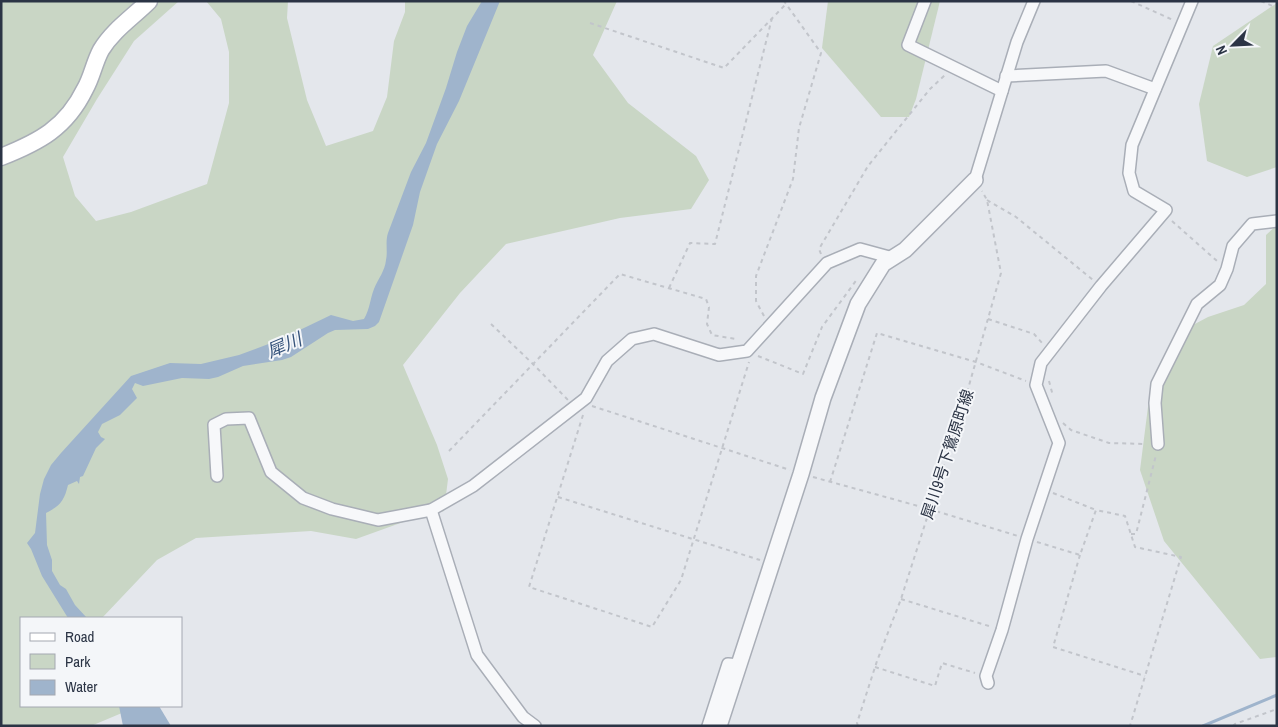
<svg xmlns="http://www.w3.org/2000/svg" width="1278" height="727" font-family="'Archivo Narrow','Noto Sans JP',sans-serif">
<style>
.green{fill:#c9d6c5}
.water{fill:#9fb4cc}
.lines{fill:none;stroke-linecap:round;stroke-linejoin:round}
.stream{stroke:#9fb4cc;stroke-width:3}
.minor-casing{stroke:#a9aeb7;stroke-width:14}
.tertiary-casing{stroke:#a9aeb7;stroke-width:18}
.secondary-casing{stroke:#a9aeb7;stroke-width:19}
.path{stroke:#c2c5cb;stroke-width:2;stroke-dasharray:4 4;stroke-linecap:butt}
.minor{stroke:#f7f8fa;stroke-width:11}
.tertiary{stroke:#f7f8fa;stroke-width:15}
.secondary{stroke:#fff;stroke-width:16}
.labels{text-anchor:middle;dominant-baseline:central;stroke-width:4;stroke-linejoin:round;paint-order:stroke}
.street-label{font-size:16px;fill:#2b3445;stroke:#f4f6f9}
.water-label{font-size:18px;font-style:italic;fill:#34527a;stroke:#f4f6f9}
</style>
<rect width="100%" height="100%" fill="#e4e7ec"/>
<!-- green -->
<g class="green">
<polygon points="1,1 179,1 134,41 97,99 63,157 75,196 96,221 131,212 207,184 229,103 229,52 221,19 206,1 288,1 287,18 307,100 326,146 373,131 387,97 394,41 405,12 405,1 617,1 593,55 628,103 696,156 709,180 691,209 620,218 506,244 460,293 403,365 437,445 448,479 444,511 406,521 356,539 311,531 196,538 157,560 102,618 21,618 21,706 125,706 129,710 91,726 3,726 1,724"/>
<polygon points="828,1 940,1 916,99 909,117 881,117 822,48"/>
<polygon points="1277,3 1277,167 1247,177 1207,161 1199,104 1213,46"/>
<polygon points="1277,225 1277,657 1260,659 1164,541 1140,470 1149,399 1176,334 1208,317 1244,305 1266,284 1266,235"/>
</g>
<!-- water -->
<g class="water">
<path d="M482,1H500L459,101L437,144L420,192L413,225L379,322L375,326L368,329L335,330L328,333L291,357L282,360L243,366L218,377L209,379L182,378L143,386L135,383L132,389L137,398L120,415L102,424L98,432L101,437L105,439L96,448L83,476L80,477L79,484L77,481L68,485C64,501 61,505 46,513L47,545L52,560V571L60,585L66,589L75,605L87,618H68L42,576L31,549L27,543L35,533L40,494L44,479L51,465L61,453L131,376L170,363L201,364L239,355L279,340L331,315L353,321L364,319C370,309 370,299 374,289C378,279 385,271 386,260C388,251 385,242 388,233L411,172L426,143L446,88L457,52L467,26Z"/>
<polygon points="119,706 159,706 171,726 123,726"/>
</g>
<g class="lines">
<!-- stream -->
<polyline class="stream" points="1203,726 1277,695"/>
<defs>
<g id="minor">
<polyline points="925,1 908,45 1002,91"/>
<polyline points="1006,76 1106,71 1155,89"/>
<polyline points="975,180 1017,42 1034,1"/>
<polyline points="1158,444 1155,403 1157,384 1197,304 1220,285 1227,269 1233,246 1252,224 1277,221"/>
<polyline points="217,476 214,425 226,419 249,418 271,472 303,498 332,509 378,520 431,510 473,486 586,398 607,361 632,339 654,334 719,355 747,351 827,263 860,249 893,258"/>
<polyline points="431,510 477,655 523,717 535,726"/>
<polyline points="988,683 986,676 1002,630 1027,539 1059,443 1036,385 1041,363 1101,286 1166,210 1134,191 1129,173 1132,145 1192,1"/>
<polyline points="708,726 728,664 740,665"/>
</g>
<polyline id="tertiary" points="719,726 801,474 823,398 858,304 883,264 905,250 975,180"/>
<path id="secondary" d="M1,157C39,142 66,128 85,89C92,77 94,63 101,50C113,30 133,17 149,1"/>
</defs>
<!-- minor casing -->
<use href="#minor" class="minor-casing"/>
<!-- tertiary casing -->
<use href="#tertiary" class="tertiary-casing"/>
<!-- secondary casing -->
<use href="#secondary" class="secondary-casing"/>
<!-- path -->
<g class="path">
<polyline points="1131,1 1173,20"/>
<polyline points="1261,1 1277,8"/>
<polyline points="590,23 724,68 786,4"/>
<polyline points="987,200 1016,217 1093,280"/>
<polyline points="1172,221 1217,261"/>
<polyline points="821,254 819,249 868,166 930,89 945,75"/>
<polyline points="669,288 690,243 715,244 772,18"/>
<polyline points="764,316 756,301 756,276 793,179 799,128 821,53 784,1"/>
<polyline points="988,319 1034,334 1043,344"/>
<polyline points="491,324 533,364 568,400"/>
<polyline points="758,356 803,374 822,327 858,278"/>
<polyline points="1049,381 1053,396"/>
<polyline points="592,406 790,470"/>
<polyline points="583,415 529,587 652,627 681,580 749,362"/>
<polyline points="1063,423 1071,430 1109,443 1146,444"/>
<polyline points="449,451 620,274 706,299 709,307 707,324 712,335 736,339"/>
<polyline points="813,477 929,509 1018,536"/>
<polyline points="830,482 877,333 976,362 1026,381"/>
<polyline points="1053,493 1096,510"/>
<polyline points="558,497 760,560"/>
<polyline points="1131,534 1136,534 1156,455"/>
<polyline points="1037,542 1080,555 1096,510 1125,516 1135,547 1181,557 1130,726"/>
<polyline points="1080,555 1053,647 1145,676"/>
<polyline points="901,599 992,627"/>
<polyline points="875,667 935,686 942,663 975,673"/>
<polyline points="858,726 857,723 877,661 901,599 966,396 1001,273 987,200 982,191"/>
<polyline points="1233,726 1235,724 1277,709"/>
</g>
<!-- minor -->
<use href="#minor" class="minor"/>
<!-- tertiary -->
<use href="#tertiary" class="tertiary"/>
<!-- secondary -->
<use href="#secondary" class="secondary"/>
</g>
<g class="labels">
<!-- street labels -->
<g class="street-label">
<text transform="translate(947 454) rotate(-72)">犀川9号下鴛原町線</text>
</g>
<!-- water labels -->
<g class="water-label">
<text transform="translate(284 345) rotate(-23)">犀川</text>
</g>
</g>
<!-- border -->
<rect width="1278" height="727" fill="none" stroke="#2b3445" stroke-width="5"/>
<!-- legend -->
<rect x="20" y="617" width="162" height="90" fill="#f4f6f9" stroke="#a4a8b1"/>
<rect x="30" y="633" width="25" height="8" fill="#ffffff" stroke="#a4a8b1"/>
<text x="65" y="642" font-size="15" fill="#2b3445">Road</text>
<rect x="30" y="654" width="25" height="15" fill="#c9d6c5" stroke="#a4a8b1"/>
<text x="65" y="667" font-size="15" fill="#2b3445">Park</text>
<rect x="30" y="680" width="25" height="15" fill="#9fb4cc" stroke="#a4a8b1"/>
<text x="65" y="692" font-size="15" fill="#2b3445">Water</text>
<!-- north arrow -->
<g transform="translate(1233 45) rotate(246)" stroke="#f4f6f9" stroke-width="4" paint-order="stroke">
<path d="M0-4L9 19L0 12L-9 19Z" fill="#2b3445"/>
<text y="-8" font-size="14" font-weight="bold" text-anchor="middle" fill="#2b3445">N</text>
</g>
</svg>
